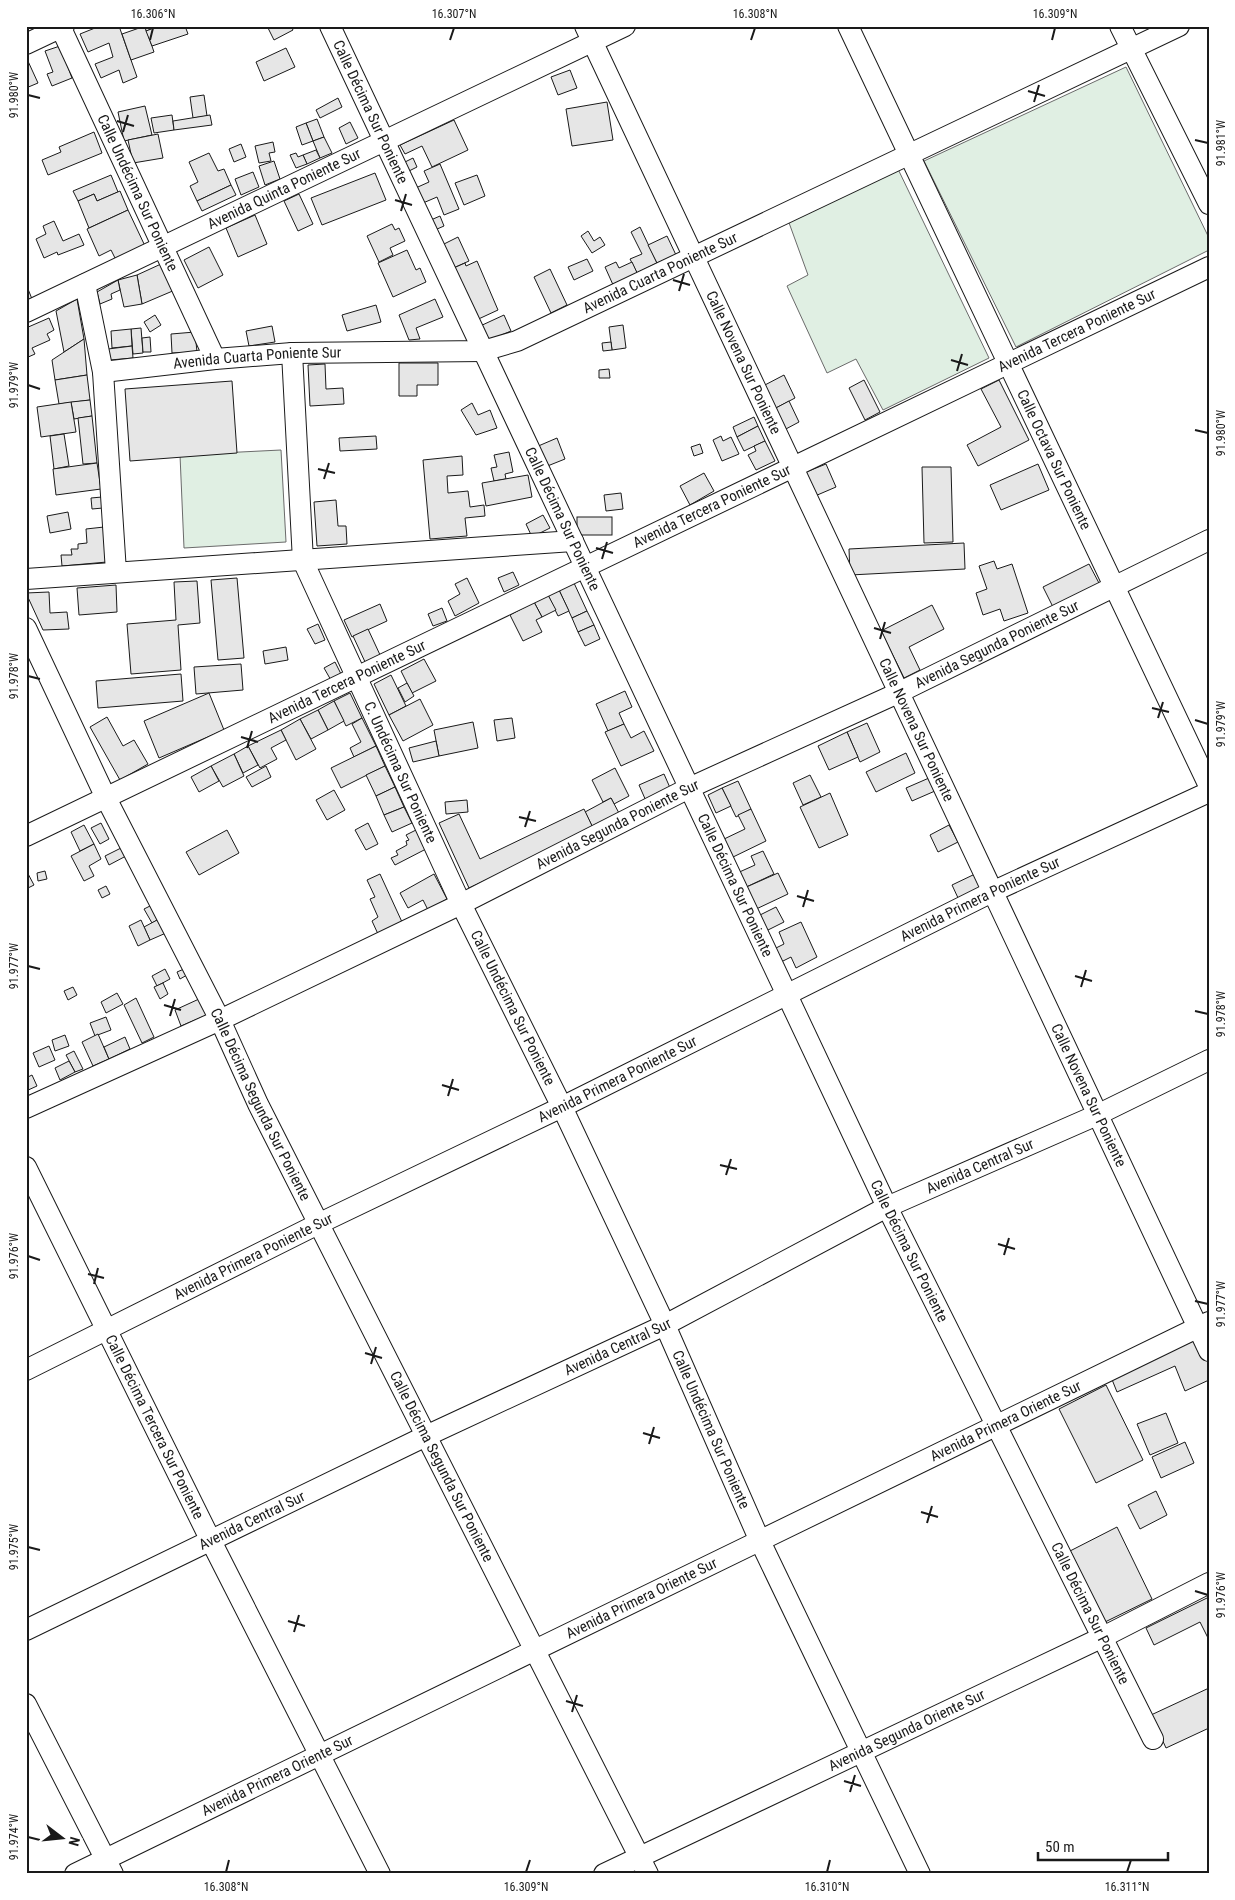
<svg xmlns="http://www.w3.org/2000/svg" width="1235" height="1900" font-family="'Roboto Condensed',sans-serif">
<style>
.green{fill:#e0efe3;stroke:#6a6a6a}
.building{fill:#e6e6e6;stroke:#1a1a1a}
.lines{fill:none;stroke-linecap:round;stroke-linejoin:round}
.minor-casing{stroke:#1a1a1a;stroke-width:22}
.minor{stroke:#fff;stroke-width:20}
.ticks{fill:none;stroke:#1a1a1a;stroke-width:2}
.labels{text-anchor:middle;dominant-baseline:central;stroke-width:4;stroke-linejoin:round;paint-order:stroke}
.street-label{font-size:15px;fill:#1a1a1a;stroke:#fff}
.neatline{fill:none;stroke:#1a1a1a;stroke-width:2}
.ticks-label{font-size:12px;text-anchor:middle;fill:#1a1a1a}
</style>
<rect width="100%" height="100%" fill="#fff"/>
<!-- green -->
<g class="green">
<polygon points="1126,67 1209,238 1209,250 1016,347 924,161"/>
<polygon points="897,167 989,358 883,410 856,359 827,373 787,286 808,275 788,220"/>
<polygon points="281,450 286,542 184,548 180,455"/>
</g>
<!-- building -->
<g class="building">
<polygon points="100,26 119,26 137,77 123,83 119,70 101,78 95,64 113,57 109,43 88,52 80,34"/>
<polygon points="145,26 154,52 131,60 122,34"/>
<polygon points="145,26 158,26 158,27 146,31"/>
<polygon points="185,26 188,34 152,46 146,31 159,26"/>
<polygon points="267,26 291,26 293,30 274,40"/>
<polygon points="60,46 72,78 52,86 47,74 53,72 45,51"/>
<polygon points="286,48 295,67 264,81 256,62"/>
<polygon points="27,59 38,83 26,88 26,60"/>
<polygon points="570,70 577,88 558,95 551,77"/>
<polygon points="204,95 207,116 193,118 190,97"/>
<polygon points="338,98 342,107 320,118 316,110"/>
<polygon points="607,102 613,140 572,146 566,109"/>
<polygon points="145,106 152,135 124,141 118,112"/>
<polygon points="172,115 174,130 154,133 151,118"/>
<polygon points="210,115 212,125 174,130 173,121"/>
<polygon points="317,119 324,137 313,141 306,123"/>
<polygon points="454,120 468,150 432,167 422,146 405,154 400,145"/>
<polygon points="350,122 358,138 346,144 339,128"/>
<polygon points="306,123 313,141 302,145 296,127"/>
<polygon points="94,132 102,153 48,175 42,160 61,152 59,147"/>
<polygon points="158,134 163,158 133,163 128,140"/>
<polygon points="324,137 332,153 320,158 313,141"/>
<polygon points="273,142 275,152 269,153 271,161 259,163 255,146"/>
<polygon points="241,144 246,157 234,162 229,149"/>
<polygon points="316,150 320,158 307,164 303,155"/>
<polygon points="209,153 218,171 224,169 231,185 197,201 190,186 198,182 189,162"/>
<polygon points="296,153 298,157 303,155 307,164 296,168 290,155"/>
<polygon points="413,158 417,167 401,175 397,166"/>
<polygon points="274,161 280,179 265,185 259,166"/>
<polygon points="440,164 459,209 444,215 437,197 416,206 409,191 429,182 424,171"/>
<polygon points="253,172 259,187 241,195 235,179"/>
<polygon points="375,173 386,200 322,225 311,198"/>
<polygon points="111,175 118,192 97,201 94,194 78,201 73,191"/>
<polygon points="477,175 485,196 464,205 455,183"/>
<polygon points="231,185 236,195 202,211 197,201"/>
<polygon points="120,191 128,210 89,228 78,201 94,194 97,201"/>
<polygon points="299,194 313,224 298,231 284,201"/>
<polygon points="128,210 145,246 116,260 111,250 99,256 87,229"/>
<polygon points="255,215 267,244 238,257 226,228"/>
<polygon points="440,216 444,226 428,233 424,223"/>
<polygon points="54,221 63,241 79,234 84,245 58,255 57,252 44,258 36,239 46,234 43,226"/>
<polygon points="392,224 395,230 399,228 405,241 390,248 393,255 379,262 367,236"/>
<polygon points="640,227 657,263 637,273 630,259 642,254 631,232"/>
<polygon points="588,231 594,241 600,237 605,245 592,253 581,236"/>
<polygon points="667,236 676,255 657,263 648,245"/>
<polygon points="458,237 469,261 449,270 438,247"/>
<polygon points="209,247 223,275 198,288 184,260"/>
<polygon points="407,250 416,270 420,268 426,282 393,297 378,263"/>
<polygon points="587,259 593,271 574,280 568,267"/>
<polygon points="477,261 498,310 472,322 449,270 465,263 466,266"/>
<polygon points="616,262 619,268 632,262 639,277 614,287 605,267"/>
<polygon points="161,264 175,290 142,304 137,275"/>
<polygon points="550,269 567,305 551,313 534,277"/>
<polygon points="137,275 142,304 124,307 118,280"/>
<polygon points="118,280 120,290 111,294 112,299 100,304 97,292"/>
<polygon points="26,284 32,299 26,301"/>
<polygon points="77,299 84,339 64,352 56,311"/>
<polygon points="435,299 443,317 416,328 420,339 409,340 399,315"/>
<polygon points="376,305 381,322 347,331 342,315"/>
<polygon points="155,315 161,325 150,332 144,322"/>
<polygon points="504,315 511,331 485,342 478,327"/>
<polygon points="49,318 54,330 47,334 50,340 32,348 35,354 26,358 26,328"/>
<polygon points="623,325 626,348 612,350 609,327"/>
<polygon points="272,326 275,342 249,346 246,331"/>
<polygon points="141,328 143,353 133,354 131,329"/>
<polygon points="131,329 132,346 112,348 111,331"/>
<polygon points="195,332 197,352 172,353 171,334"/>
<polygon points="150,337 151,352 143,352 142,338"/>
<polygon points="84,339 87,375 55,380 52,360"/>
<polygon points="611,342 612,350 603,351 602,343"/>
<polygon points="132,346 133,358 110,360 108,349"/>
<polygon points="399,363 438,363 438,385 417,385 417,396 399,396"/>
<polygon points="325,364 326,389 343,388 344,404 310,406 308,365"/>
<polygon points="609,369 610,378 599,378 599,370"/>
<polygon points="87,375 90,400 59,404 55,380"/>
<polygon points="784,375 795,398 774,409 763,386"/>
<polygon points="864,380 880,412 865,420 849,388"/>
<polygon points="999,380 1029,440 978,466 967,445 1001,427 981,389"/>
<polygon points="232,381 237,453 130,461 125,389"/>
<polygon points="90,400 92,416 74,419 71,402"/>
<polygon points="789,401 799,422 784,430 774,409"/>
<polygon points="71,402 76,432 41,437 37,407"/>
<polygon points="472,403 478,415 490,410 497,428 476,435 461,410"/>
<polygon points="92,416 97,463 83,464 78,418"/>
<polygon points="754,417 758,426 737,437 733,427"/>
<polygon points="758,426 765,441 744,451 737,437"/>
<polygon points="64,434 69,466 54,469 50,436"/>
<polygon points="376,436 377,449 340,451 339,438"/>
<polygon points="721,436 723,441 731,437 739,454 722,461 713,440"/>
<polygon points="557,438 565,459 545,467 536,447"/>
<polygon points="765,441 775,461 756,470 748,455 756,451 754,446"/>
<polygon points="700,444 703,453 694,456 691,447"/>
<polygon points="509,452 513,472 505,474 506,479 494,481 491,468 497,467 494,455"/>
<polygon points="462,456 463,475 447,476 448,493 468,491 470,507 484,505 485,516 465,518 467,536 430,539 423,460"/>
<polygon points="97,463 101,489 56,495 53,469"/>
<polygon points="826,464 836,487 815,496 806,472"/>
<polygon points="1038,464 1049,490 1001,510 990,485"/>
<polygon points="922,467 951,467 953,542 924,543"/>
<polygon points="704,473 714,491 690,505 680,486"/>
<polygon points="528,475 532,497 486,506 482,483"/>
<polygon points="621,493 623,509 606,511 604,495"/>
<polygon points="102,497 103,508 92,509 91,498"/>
<polygon points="336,500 338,526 346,526 347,544 317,546 314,502"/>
<polygon points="68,512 71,529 50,533 47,516"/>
<polygon points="543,515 550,528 532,537 526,524"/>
<rect x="577" y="517" width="35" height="18"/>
<polygon points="104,527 107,562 62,566 61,555 72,555 71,549 78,549 78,544 87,543 86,529"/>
<polygon points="964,543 965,569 850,575 849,549"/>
<polygon points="994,561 997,569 1012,564 1028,613 1004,621 1000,609 983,615 976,593 987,589 979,566"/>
<polygon points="1089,564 1100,585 1054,609 1043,587"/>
<polygon points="513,572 519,585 504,592 498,578"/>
<polygon points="237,578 244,658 218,660 211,580"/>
<polygon points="467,578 479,603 455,616 448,601 460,594 455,584"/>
<polygon points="197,581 200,623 178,625 181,670 131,674 127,624 176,620 174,582"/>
<polygon points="574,583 587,611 572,618 559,590"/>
<polygon points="116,585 117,612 79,615 77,588"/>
<polygon points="559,590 569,611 558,616 548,595"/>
<polygon points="49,592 50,613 67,612 69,629 43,630 26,593"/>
<polygon points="548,595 556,610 542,617 534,602"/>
<polygon points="534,602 542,617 536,620 542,632 523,641 510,615"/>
<polygon points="380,604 387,621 352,637 344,620"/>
<polygon points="932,605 944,629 909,647 920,670 904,678 881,631"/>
<polygon points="442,608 447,621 433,626 428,614"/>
<polygon points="587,611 594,625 578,632 572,618"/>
<polygon points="318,624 325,640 315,644 307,629"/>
<polygon points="594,625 600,639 585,646 578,632"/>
<polygon points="368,629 381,657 366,664 353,636"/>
<polygon points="286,647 288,660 265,664 263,651"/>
<polygon points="424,659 436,681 412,693 401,671"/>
<polygon points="335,662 342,676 332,682 324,668"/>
<polygon points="241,664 243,690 196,694 194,667"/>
<polygon points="181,674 183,701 98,708 96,681"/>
<polygon points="391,675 406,706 389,715 374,684"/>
<polygon points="407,683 414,696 405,702 398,688"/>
<polygon points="625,691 632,707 619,713 624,724 608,731 596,704"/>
<polygon points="209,693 224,730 159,758 144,721"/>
<polygon points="350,693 362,718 346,726 334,701"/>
<polygon points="420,699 433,725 403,741 389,715"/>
<polygon points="334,701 344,721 328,730 318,710"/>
<polygon points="318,710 328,730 311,739 300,719"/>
<polygon points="107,717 123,746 134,740 148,764 120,780 90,727"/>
<polygon points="362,718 376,746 354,757 350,748 361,742 352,724"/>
<polygon points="512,718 515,738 497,741 494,720"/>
<polygon points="300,719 316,749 296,760 281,730"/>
<polygon points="473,722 478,748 439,756 434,730"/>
<polygon points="867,723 880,752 860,762 847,732"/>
<polygon points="624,724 631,738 644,731 654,751 621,766 605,732"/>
<polygon points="281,730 286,740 271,748 277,759 260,768 248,746"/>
<polygon points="847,732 858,757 829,770 818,746"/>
<polygon points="436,741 439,756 413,762 409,748"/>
<polygon points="248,746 258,765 243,773 234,754"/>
<polygon points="376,746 385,766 341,788 331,768"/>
<polygon points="906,753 915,773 876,792 866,772"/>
<polygon points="234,754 244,776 223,787 211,766"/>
<polygon points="211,766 219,781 199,792 191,777"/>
<polygon points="266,766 271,777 252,787 246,777"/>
<polygon points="385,766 395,787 376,796 366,775"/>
<polygon points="615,768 629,796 614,804 611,798 603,802 592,780"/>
<polygon points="664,774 671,790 646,801 639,785"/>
<polygon points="810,775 821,797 803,805 793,783"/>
<polygon points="929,778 935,791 912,801 906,788"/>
<polygon points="738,781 751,809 736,817 722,788"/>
<polygon points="395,787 404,807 384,815 376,796"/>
<polygon points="722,788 731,806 716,813 708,795"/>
<polygon points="334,790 345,810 327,820 316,800"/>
<polygon points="830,793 848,835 819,848 800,807"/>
<polygon points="611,798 620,815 594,830 585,812"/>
<polygon points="467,800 468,812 446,814 445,802"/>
<polygon points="404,807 412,823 392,832 384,815"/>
<polygon points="584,809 594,830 469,888 439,823 459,814 480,859"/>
<polygon points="751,809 766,841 731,858 722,840 745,829 738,815"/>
<polygon points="101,823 109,839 100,844 91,828"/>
<polygon points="368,823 378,844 366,850 355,830"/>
<polygon points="84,825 94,844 80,851 71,832"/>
<polygon points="949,825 958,842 938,852 930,835"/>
<polygon points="227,830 239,853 199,875 186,852"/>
<polygon points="416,830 426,849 395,865 391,858 398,855 396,851 407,845 406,841 409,840 406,835"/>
<polygon points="94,844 101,859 89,866 94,876 84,881 71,856"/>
<polygon points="121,848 126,856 109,865 105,856"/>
<polygon points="763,851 774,874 742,889 735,874 755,865 751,856"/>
<polygon points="26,870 34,885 26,889"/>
<polygon points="45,871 47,879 38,881 37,873"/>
<polygon points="778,873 788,894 752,911 742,889"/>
<polygon points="380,874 402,922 378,934 372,921 378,917 370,899 375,897 367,880"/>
<polygon points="434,874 447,899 428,910 423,900 408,908 400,893"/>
<polygon points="975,874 982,889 959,900 952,885"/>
<polygon points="106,886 110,894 102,898 98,890"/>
<polygon points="152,905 159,919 152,923 144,909"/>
<polygon points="776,907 784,922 766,931 758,916"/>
<polygon points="159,919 166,933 150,940 144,927"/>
<polygon points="141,920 150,940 138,946 129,926"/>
<polygon points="801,922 817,957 796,968 791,957 779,963 772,950 784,944 779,932"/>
<polygon points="165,969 170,979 157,986 152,976"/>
<polygon points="184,969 187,975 180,979 177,972"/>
<polygon points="163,983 168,994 160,999 154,987"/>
<polygon points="73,987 77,995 68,1000 64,991"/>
<polygon points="117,993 123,1004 106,1013 101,1002"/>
<polygon points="136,998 154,1037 142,1043 124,1005"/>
<polygon points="199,999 207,1015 181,1026 175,1010"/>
<polygon points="106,1017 111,1030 95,1036 90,1023"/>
<polygon points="98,1034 109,1059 93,1066 82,1042"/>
<polygon points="65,1035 69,1046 55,1051 52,1040"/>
<polygon points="125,1037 130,1049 109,1059 104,1047"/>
<polygon points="49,1046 55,1060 39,1067 33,1053"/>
<polygon points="74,1051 83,1069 75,1072 66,1055"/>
<polygon points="69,1061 75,1072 60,1080 55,1068"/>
<polygon points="32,1075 37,1086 26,1091 26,1078"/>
<polygon points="1198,1339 1209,1363 1209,1380 1185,1391 1175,1366 1117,1392 1111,1377"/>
<polygon points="1106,1385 1143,1460 1096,1483 1059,1409"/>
<polygon points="1166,1413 1178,1443 1150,1455 1137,1424"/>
<polygon points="1185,1442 1194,1463 1161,1478 1152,1457"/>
<polygon points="1156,1491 1167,1515 1140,1529 1128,1505"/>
<polygon points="1117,1527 1152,1599 1105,1622 1070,1551"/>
<polygon points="1209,1597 1209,1640 1200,1622 1154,1645 1146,1628"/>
<polygon points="1209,1688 1209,1728 1166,1748 1151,1715"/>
</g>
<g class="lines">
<defs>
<g id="minor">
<path id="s1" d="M60,26L215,359"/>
<path id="s2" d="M330,26L887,1207L1153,1739"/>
<path id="s3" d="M585,26L1209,1351"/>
<path id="s4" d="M848,26L1209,786"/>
<polyline points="1120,26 1209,204"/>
<polyline points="26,44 64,26"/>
<polyline points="85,284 103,372 116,572"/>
<path id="s5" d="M26,312L625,26"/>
<path id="s6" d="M292,353L303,561L461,904L562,1107L665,1325L759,1539L920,1874"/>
<path id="s7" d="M103,372L215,359L292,353L483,351L517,341L1179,26"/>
<polyline points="26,579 573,541"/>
<path id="s8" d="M26,628L106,798L220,1020L258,1104L648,1874"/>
<path id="s9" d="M26,836L1209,267"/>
<path id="s10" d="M26,1108L220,1020L461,904L689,788L898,693L1209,540"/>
<path id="s11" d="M26,1167L211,1541L380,1874"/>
<path id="s12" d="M26,1370L318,1224L562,1107L992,892L1209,792"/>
<path id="s13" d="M26,1630L426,1436L665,1325L887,1207L1097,1115L1209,1060"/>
<polyline points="26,1704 113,1874"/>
<path id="s14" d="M75,1874L1209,1322"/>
<path id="s15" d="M604,1874L1103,1637L1209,1583"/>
</g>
</defs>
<!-- minor casing -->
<use href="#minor" class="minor-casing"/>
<!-- minor -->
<use href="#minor" class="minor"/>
</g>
<!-- ticks -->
<path class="ticks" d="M150,40L153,28M450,40L454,28M751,40L755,28M1052,40L1055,28M1028,91L1045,96M28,95L40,98M1034,102L1039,85M117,121L134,126M123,132L128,115M1195,140L1208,143M395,200L412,205M401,211L406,194M673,280L690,285M679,291L684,274M951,360L968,365M957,371L962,354M28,385L40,389M1195,430L1208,433M318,469L335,473M324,479L329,463M596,548L613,553M602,559L607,542M874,628L891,633M880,639L885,622M28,676L40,679M1152,708L1169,712M1158,718L1163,702M1195,720L1208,724M241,737L258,742M247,748L252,731M519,817L536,821M525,827L530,811M797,896L814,901M803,907L808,890M28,966L40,969M1075,976L1092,981M1081,987L1086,970M164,1005L181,1010M1195,1011L1208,1014M170,1016L175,999M442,1085L459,1090M448,1096L453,1079M720,1165L737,1169M726,1175L731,1159M998,1244L1015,1249M1004,1255L1009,1238M28,1256L40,1260M88,1274L104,1278M94,1284L98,1268M1195,1301L1208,1304M365,1353L382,1358M371,1364L376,1347M643,1433L660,1438M649,1444L654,1427M921,1512L938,1517M927,1523L932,1506M28,1547L40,1550M1195,1591L1208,1595M288,1621L305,1626M294,1632L299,1615M566,1701L583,1706M572,1712L577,1695M844,1781L861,1786M850,1792L855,1775M28,1837L40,1840M226,1872L229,1860M526,1872L530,1860M827,1872L830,1860M1127,1872L1131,1860"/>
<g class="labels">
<!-- street labels -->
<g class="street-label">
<text stroke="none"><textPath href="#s2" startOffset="95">Calle Décima Sur Poniente</textPath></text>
<text stroke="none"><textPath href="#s5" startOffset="286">Avenida Quinta Poniente Sur</textPath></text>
<text stroke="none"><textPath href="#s1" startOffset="184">Calle Undécima Sur Poniente</textPath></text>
<text stroke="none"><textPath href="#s7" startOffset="575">Avenida Cuarta Poniente Sur</textPath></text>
<text stroke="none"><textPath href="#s9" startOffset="1166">Avenida Tercera Poniente Sur</textPath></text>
<text stroke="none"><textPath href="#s7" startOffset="155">Avenida Cuarta Poniente Sur</textPath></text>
<text stroke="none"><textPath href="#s3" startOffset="372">Calle Novena Sur Poniente</textPath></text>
<text stroke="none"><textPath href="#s4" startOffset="480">Calle Octava Sur Poniente</textPath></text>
<text stroke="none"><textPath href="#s9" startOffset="761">Avenida Tercera Poniente Sur</textPath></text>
<text stroke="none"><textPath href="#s2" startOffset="545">Calle Décima Sur Poniente</textPath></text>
<text stroke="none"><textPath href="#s10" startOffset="1076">Avenida Segunda Poniente Sur</textPath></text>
<text stroke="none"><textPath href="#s9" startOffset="356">Avenida Tercera Poniente Sur</textPath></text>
<text stroke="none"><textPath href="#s3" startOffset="778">Calle Novena Sur Poniente</textPath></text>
<text stroke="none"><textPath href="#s6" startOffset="441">C. Undécima Sur Poniente</textPath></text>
<text stroke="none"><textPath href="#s10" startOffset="656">Avenida Segunda Poniente Sur</textPath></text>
<text stroke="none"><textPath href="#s2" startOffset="950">Calle Décima Sur Poniente</textPath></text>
<text stroke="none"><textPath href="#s12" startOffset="1064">Avenida Primera Poniente Sur</textPath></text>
<text stroke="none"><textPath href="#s6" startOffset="702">Calle Undécima Sur Poniente</textPath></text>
<text stroke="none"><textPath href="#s12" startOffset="659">Avenida Primera Poniente Sur</textPath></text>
<text stroke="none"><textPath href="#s3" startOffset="1182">Calle Novena Sur Poniente</textPath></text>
<text stroke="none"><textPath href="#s8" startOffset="531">Calle Décima Segunda Sur Poniente</textPath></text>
<text stroke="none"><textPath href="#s13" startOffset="1061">Avenida Central Sur</textPath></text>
<text stroke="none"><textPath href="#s2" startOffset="1355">Calle Décima Sur Poniente</textPath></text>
<text stroke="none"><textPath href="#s12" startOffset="254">Avenida Primera Poniente Sur</textPath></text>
<text stroke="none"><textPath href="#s13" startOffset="656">Avenida Central Sur</textPath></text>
<text stroke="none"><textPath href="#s14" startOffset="1035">Avenida Primera Oriente Sur</textPath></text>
<text stroke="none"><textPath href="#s11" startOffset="290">Calle Décima Tercera Sur Poniente</textPath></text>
<text stroke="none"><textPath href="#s6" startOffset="1168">Calle Undécima Sur Poniente</textPath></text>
<text stroke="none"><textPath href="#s8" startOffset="936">Calle Décima Segunda Sur Poniente</textPath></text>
<text stroke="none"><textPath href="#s13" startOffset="251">Avenida Central Sur</textPath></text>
<text stroke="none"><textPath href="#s14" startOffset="630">Avenida Primera Oriente Sur</textPath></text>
<text stroke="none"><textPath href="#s2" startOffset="1760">Calle Décima Sur Poniente</textPath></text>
<text stroke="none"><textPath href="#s15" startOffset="335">Avenida Segunda Oriente Sur</textPath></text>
<text stroke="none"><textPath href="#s14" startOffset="225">Avenida Primera Oriente Sur</textPath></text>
</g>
</g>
<!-- border -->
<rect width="1235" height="1900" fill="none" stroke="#ffffff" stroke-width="55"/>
<!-- north arrow -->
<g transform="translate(62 1838) rotate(106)" stroke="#ffffff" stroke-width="4" paint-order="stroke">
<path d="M0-4L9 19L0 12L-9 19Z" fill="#1a1a1a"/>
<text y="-8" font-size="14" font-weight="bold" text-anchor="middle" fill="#1a1a1a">N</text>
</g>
<!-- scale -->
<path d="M1038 1852v8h130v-8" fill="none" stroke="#1a1a1a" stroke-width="2.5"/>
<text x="1045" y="1852" font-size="15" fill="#1a1a1a" stroke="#ffffff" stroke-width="4" paint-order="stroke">50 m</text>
<rect x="28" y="28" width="1180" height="1844" class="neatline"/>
<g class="ticks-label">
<text x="153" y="18">16.306°N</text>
<text x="454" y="18">16.307°N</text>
<text x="755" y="18">16.308°N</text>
<text x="1055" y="18">16.309°N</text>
<text transform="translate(14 95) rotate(-90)" y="4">91.980°W</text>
<text transform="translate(1221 143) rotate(-90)" y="4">91.981°W</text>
<text transform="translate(14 385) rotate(-90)" y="4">91.979°W</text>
<text transform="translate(1221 433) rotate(-90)" y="4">91.980°W</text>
<text transform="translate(14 676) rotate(-90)" y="4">91.978°W</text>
<text transform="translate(1221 724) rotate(-90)" y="4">91.979°W</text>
<text transform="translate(14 966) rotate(-90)" y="4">91.977°W</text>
<text transform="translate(1221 1014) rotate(-90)" y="4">91.978°W</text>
<text transform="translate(14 1256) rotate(-90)" y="4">91.976°W</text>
<text transform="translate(1221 1304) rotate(-90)" y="4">91.977°W</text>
<text transform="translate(14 1547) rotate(-90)" y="4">91.975°W</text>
<text transform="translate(1221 1595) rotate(-90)" y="4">91.976°W</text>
<text transform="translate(14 1837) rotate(-90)" y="4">91.974°W</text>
<text x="226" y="1891">16.308°N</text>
<text x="526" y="1891">16.309°N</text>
<text x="827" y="1891">16.310°N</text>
<text x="1127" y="1891">16.311°N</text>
</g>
</svg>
